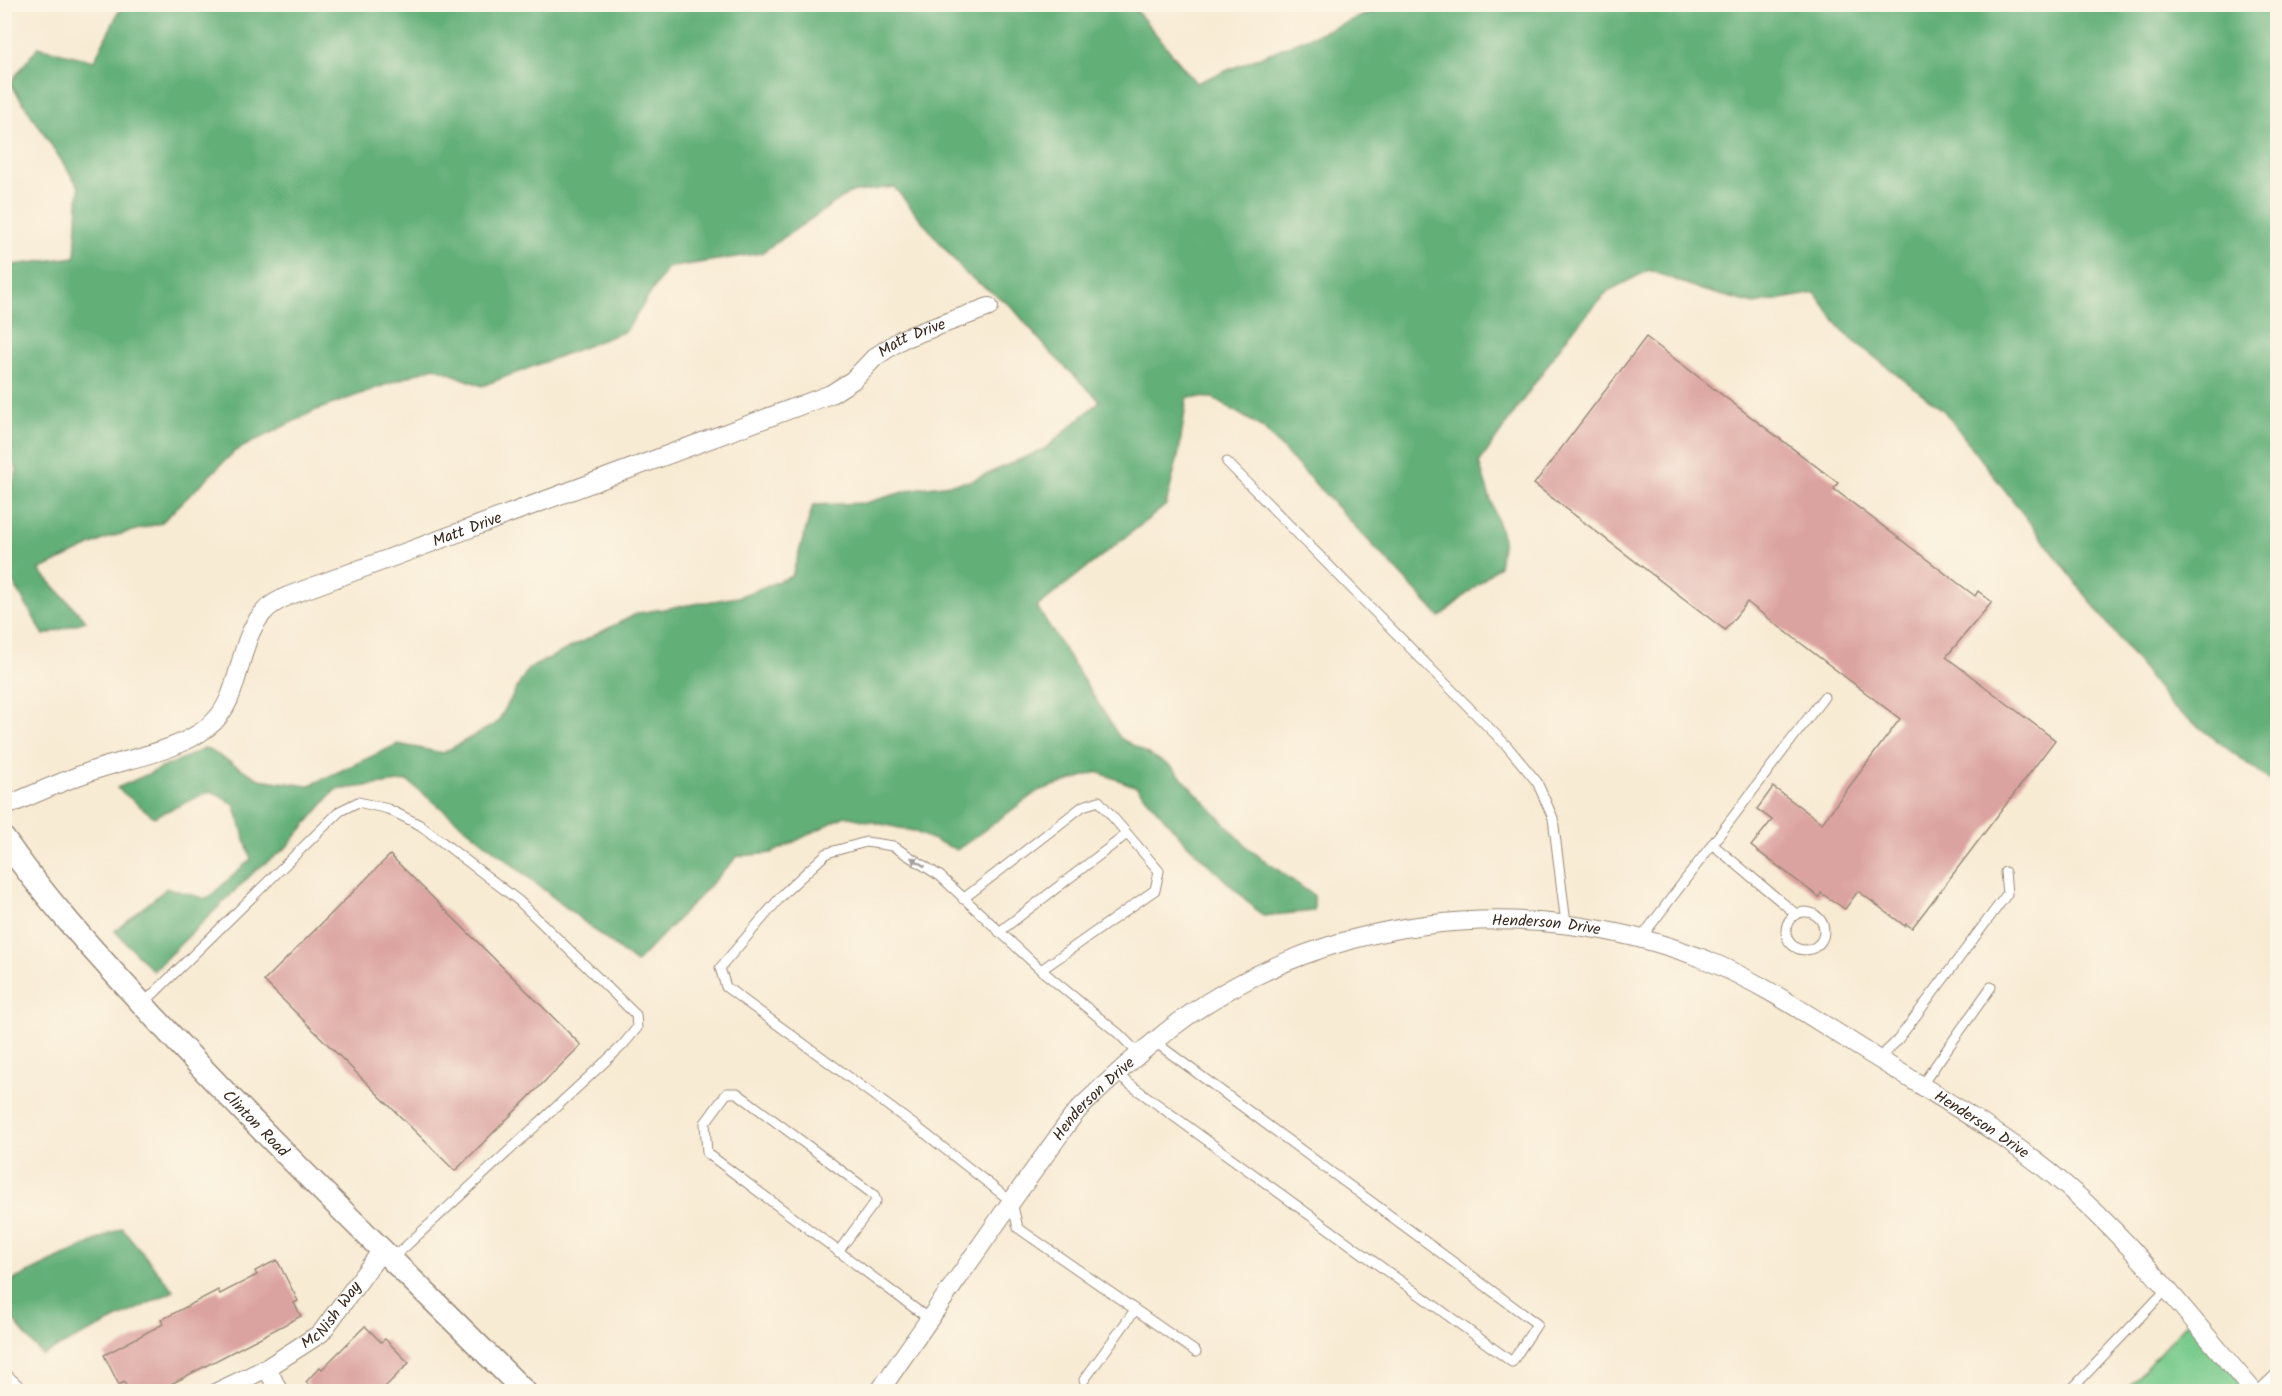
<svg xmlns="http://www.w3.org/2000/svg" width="2282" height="1396" font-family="Kalam,sans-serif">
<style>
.green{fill:#79cb8d;stroke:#5a7a56;stroke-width:1.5}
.forest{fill:#62af78;stroke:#4e6c4b;stroke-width:1.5}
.building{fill:#dba3a0}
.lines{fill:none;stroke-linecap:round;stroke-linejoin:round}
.service-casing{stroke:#9a8a79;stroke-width:11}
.minor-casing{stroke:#9a8a79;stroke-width:20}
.tertiary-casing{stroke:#9a8a79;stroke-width:25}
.service{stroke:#fff;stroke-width:9}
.minor{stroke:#fff;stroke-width:18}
.tertiary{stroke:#fff;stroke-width:22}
.oneway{fill:#a79f9a}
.labels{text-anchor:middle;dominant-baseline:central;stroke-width:5;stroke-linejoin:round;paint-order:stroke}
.street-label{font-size:16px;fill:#3b2a1e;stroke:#fcf5e5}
</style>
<rect width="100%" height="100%" fill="#fcf5e5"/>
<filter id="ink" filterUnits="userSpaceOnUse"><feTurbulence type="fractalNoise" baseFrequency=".0167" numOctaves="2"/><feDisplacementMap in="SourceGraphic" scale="12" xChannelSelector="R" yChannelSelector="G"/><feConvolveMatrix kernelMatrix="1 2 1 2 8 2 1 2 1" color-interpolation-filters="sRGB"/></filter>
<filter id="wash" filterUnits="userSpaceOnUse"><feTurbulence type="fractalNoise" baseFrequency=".008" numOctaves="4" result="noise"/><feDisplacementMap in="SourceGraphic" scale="24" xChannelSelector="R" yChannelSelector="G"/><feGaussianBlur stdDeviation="1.35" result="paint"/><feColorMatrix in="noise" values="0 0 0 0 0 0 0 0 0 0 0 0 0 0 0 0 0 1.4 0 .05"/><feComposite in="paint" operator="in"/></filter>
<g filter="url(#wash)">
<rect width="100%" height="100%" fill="#f8ebd4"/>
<!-- green -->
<polygon class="green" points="2193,1316 2254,1392 2124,1392"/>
<!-- forest -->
<g class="forest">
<polygon points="122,5 1132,5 1196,83 1389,5 2277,5 2278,415 2275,417 2272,479 2278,494 2277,786 2171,706 1944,411 1845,334 1815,293 1754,304 1702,290 1649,270 1608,291 1570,333 1479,463 1503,539 1499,566 1440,617 1263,428 1213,398 1187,397 1179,452 1166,505 1037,607 1120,738 1172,767 1249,849 1314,896 1314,911 1263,916 1187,844 1137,787 1097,772 1038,791 957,850 913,831 845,816 772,853 738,856 636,963 407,781 335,790 285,849 256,870 153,971 115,931 167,888 207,899 251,859 234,804 211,791 154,817 117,788 206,748 259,779 308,786 398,744 443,753 497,723 528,669 638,613 738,597 792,576 813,505 865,503 914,489 971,481 1046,448 1100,401 1050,352 1011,306 966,274 894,187 849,193 761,253 667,268 626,331 482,386 434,367 314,411 235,451 161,523 107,538 39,570 86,621 44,635 5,569 5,508 17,470 5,446 5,266 75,257 79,187 10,83 38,47 94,61"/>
<polygon points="122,1228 174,1291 42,1355 5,1310 5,1267 11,1281"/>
</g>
<g id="blocks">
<!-- building -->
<g class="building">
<polygon points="1646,337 1838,483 1834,489 1975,596 1978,591 1992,602 1946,657 2055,740 1912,928 1906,924 1905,926 1858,891 1845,909 1821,893 1819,897 1751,846 1772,820 1757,809 1773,787 1822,823 1900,719 1747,602 1725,630 1534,484"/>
<polygon points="390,855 581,1045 455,1171 264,981"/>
<polygon points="277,1260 298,1301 294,1303 301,1316 156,1392 129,1392 124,1382 119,1385 104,1355 163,1324 161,1320 218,1290 220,1294 257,1275 255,1271"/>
<polygon points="365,1326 381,1342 385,1339 409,1363 380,1392 316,1392 306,1382 320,1367 322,1369"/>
</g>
</g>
</g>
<g filter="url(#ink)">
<use href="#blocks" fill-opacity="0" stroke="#9a8a79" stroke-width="1.5"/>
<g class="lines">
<defs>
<g id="service">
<polyline points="1227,462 1507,746 1537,782 1553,818 1566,924"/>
<polyline points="1712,844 1796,914"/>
<polyline points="963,899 1083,806 1099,801 1159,871 1155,890 1041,970 1119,1034 1140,1055"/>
<circle cx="1805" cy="931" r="19"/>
<polyline points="999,932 1127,834"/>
<polyline points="1641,938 1824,697"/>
<polyline points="1041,970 940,876 893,846 866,842 827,853 784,893 720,968 726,987 917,1127 1012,1202 1018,1228 1196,1352"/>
<polyline points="144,1003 340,811 358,802 388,809 420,825 519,901 636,1015 637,1028 622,1046 392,1259"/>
<polyline points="1878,1059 1897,1041 2007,894 2005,872"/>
<polyline points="1117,1075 1512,1362 1537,1324 1155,1042"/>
<polyline points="1921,1086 1991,987"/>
<polyline points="838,1252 876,1201 874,1195 737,1093 727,1093 705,1123 707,1153 929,1319"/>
<polyline points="4,1372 26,1392"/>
<polyline points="1084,1380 1135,1310"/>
<polyline points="2069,1392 2166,1290"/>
<polyline points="2257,1392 2278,1372"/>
</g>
<g id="minor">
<path id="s1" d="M4,807C32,795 60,782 89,772C127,758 175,753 208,727C243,700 235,646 262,614C269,605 278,601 288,596L831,394L853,380L875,357L902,339L989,307"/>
<polyline points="217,1392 267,1368"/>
<path id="s2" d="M279,1392L267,1368L321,1333L382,1250"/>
<path id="s3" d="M879,1392C922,1329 966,1267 1009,1205C1024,1184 1039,1163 1055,1141C1063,1130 1071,1117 1081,1107C1108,1081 1137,1055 1166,1032C1317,913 1527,890 1704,959C1768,985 1826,1027 1885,1063C1952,1105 2021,1144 2079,1197C2143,1255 2197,1326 2254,1392"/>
</g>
<g id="tertiary">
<path id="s4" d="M4,839C49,904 104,962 157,1020C275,1148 402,1268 525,1392"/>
</g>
</defs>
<!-- service casing -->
<use href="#service" class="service-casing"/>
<!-- minor casing -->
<use href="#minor" class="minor-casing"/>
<!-- tertiary casing -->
<use href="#tertiary" class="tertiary-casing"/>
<!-- service -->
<use href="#service" class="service"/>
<!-- minor -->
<use href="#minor" class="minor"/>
<!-- tertiary -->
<use href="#tertiary" class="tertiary"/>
</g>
<!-- one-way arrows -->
<defs><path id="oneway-solid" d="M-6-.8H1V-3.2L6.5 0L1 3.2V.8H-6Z" transform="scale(1.5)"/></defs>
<use class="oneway" href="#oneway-solid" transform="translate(918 862) rotate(-147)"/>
</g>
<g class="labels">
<!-- street labels -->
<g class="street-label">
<text stroke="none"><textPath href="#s1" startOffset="1058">Matt Drive</textPath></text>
<text stroke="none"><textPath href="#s1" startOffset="570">Matt Drive</textPath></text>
<text stroke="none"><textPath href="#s3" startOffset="868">Henderson Drive</textPath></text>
<text stroke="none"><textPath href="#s3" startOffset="364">Henderson Drive</textPath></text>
<text stroke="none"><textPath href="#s4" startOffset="380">Clinton Road</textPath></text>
<text stroke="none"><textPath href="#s3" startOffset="1354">Henderson Drive</textPath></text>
<text stroke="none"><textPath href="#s2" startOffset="111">McNish Way</textPath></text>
</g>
</g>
<!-- margin -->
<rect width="2282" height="1396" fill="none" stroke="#fcf5e5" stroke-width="24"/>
</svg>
